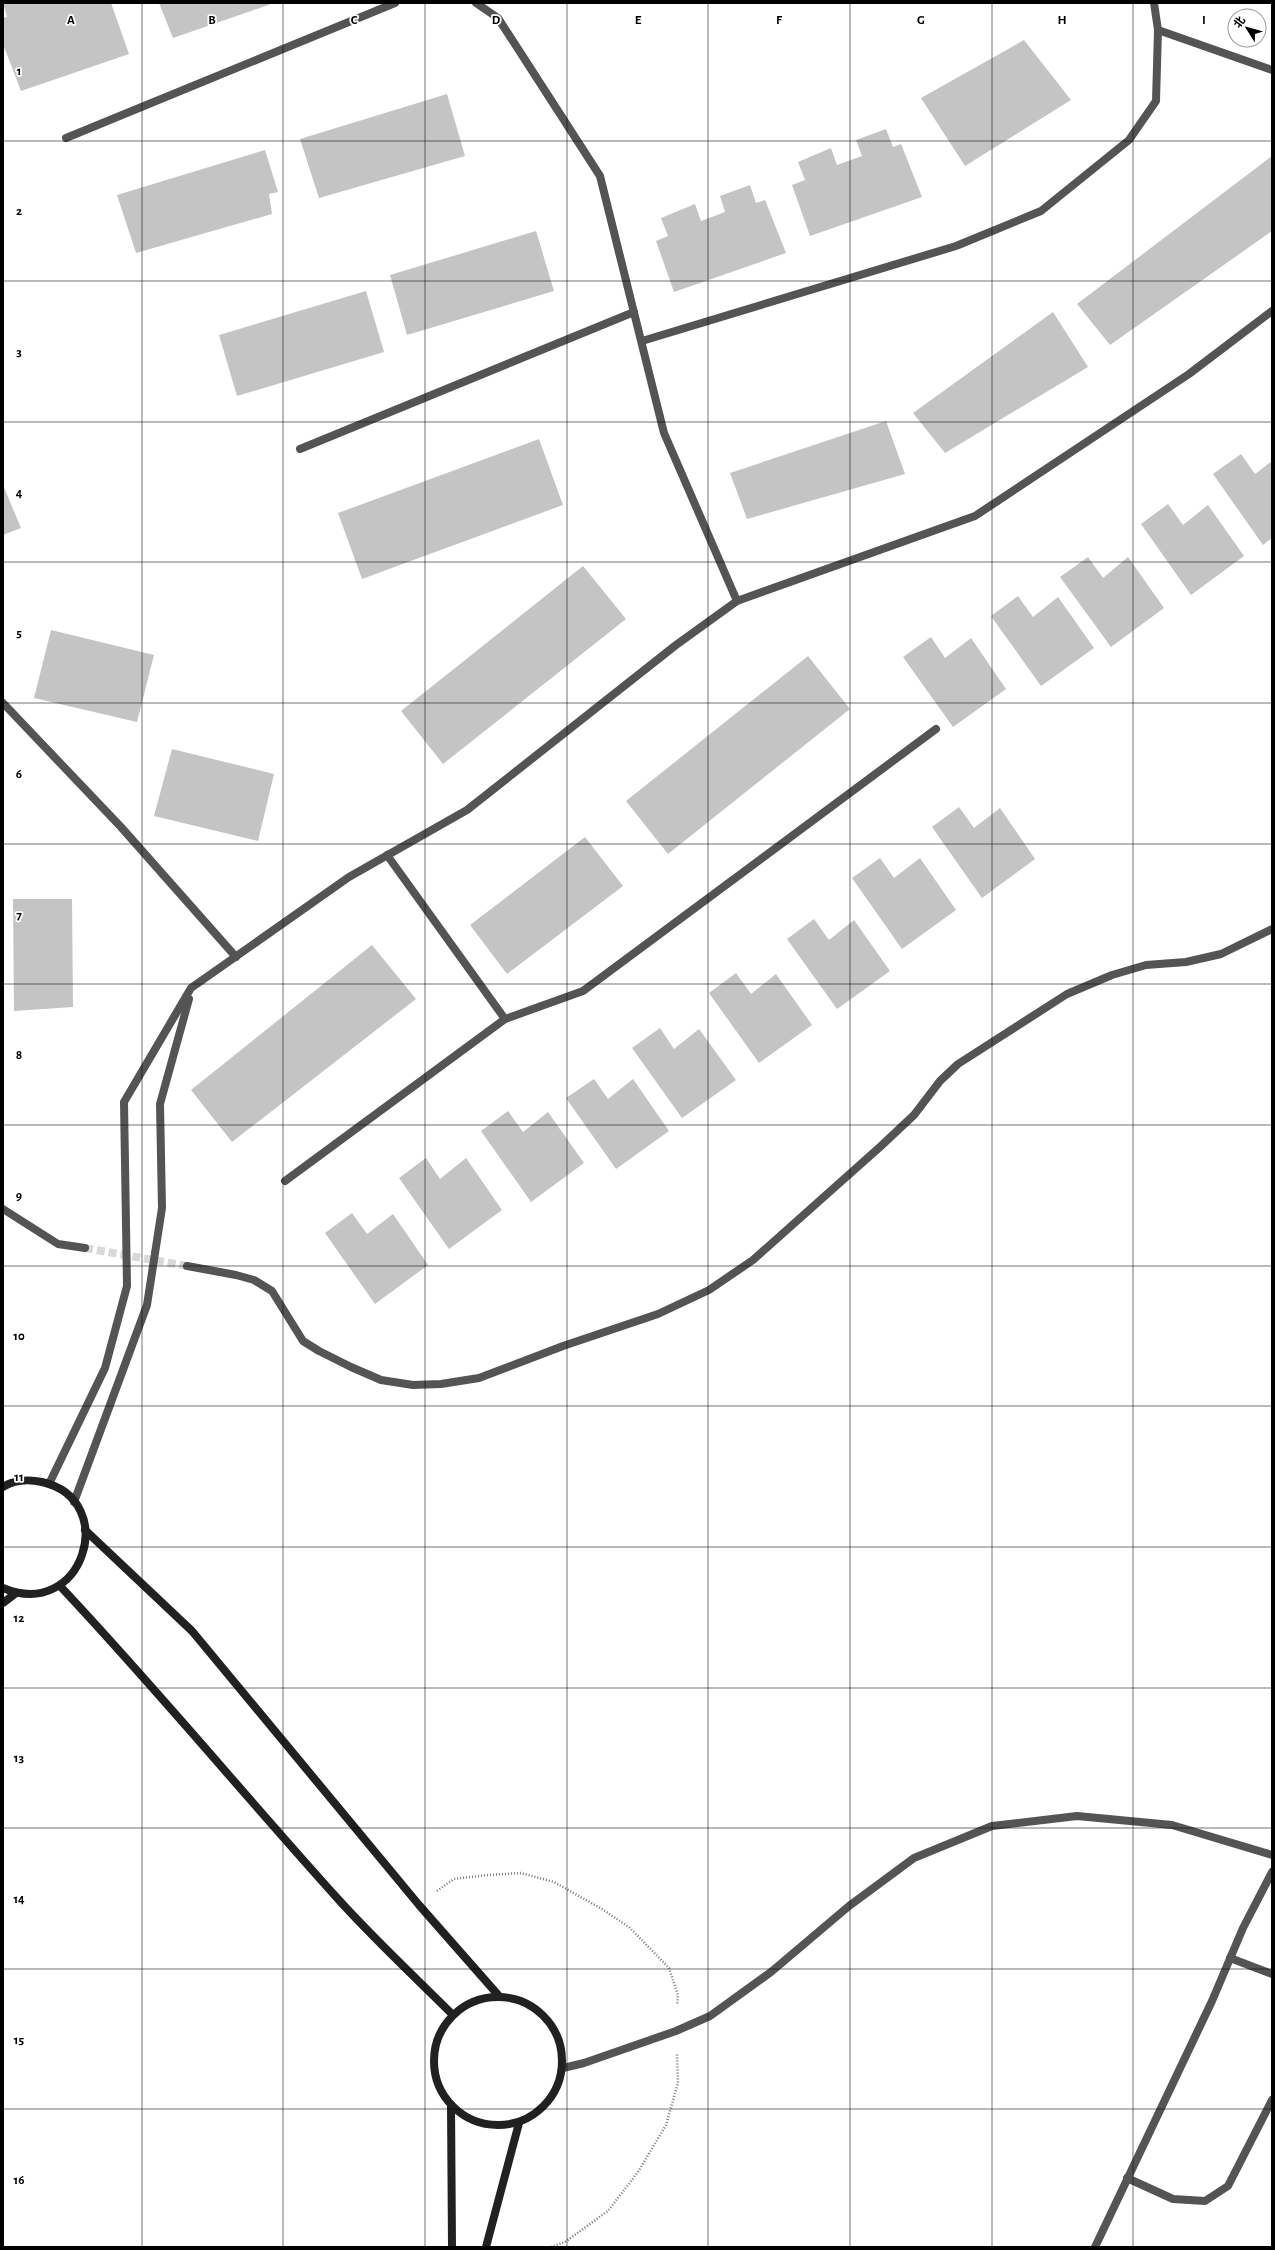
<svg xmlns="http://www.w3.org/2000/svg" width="1275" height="2250" font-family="'Alegreya Sans','Noto Sans SC',sans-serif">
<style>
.building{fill:#c4c4c4}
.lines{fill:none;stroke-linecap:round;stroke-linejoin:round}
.street-tunnel{stroke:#d9d9d9;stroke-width:8;stroke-dasharray:8 4;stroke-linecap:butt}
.path{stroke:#767676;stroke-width:2.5;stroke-dasharray:1 2;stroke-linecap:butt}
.street{stroke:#545454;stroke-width:8}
.secondary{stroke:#212121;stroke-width:8}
.grid{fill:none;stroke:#000;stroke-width:1;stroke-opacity:0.55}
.grid-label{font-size:13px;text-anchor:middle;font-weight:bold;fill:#000;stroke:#fff;stroke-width:3.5;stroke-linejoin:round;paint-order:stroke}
</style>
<rect width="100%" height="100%" fill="#fff"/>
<!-- building -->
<g class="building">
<polygon points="3,3 111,3 129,54 21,91 3,44 3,18 7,17"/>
<polygon points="159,3 274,3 173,38"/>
<polygon points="1024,40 1071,100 965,166 921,98"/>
<polygon points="447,94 465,156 319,198 300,139"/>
<polygon points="886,129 893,147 901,144 922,197 810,236 792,185 805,180 798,162 831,148 837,165 862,156 856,140"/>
<polygon points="265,150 278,192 269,194 272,214 136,253 117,195"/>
<polygon points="1272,156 1272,231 1110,345 1077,304"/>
<polygon points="750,185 756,203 765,200 786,253 674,292 656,241 668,236 661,218 695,204 701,221 725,212 720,196"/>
<polygon points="536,231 554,291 407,335 390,275"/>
<polygon points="366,291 384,352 237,396 219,335"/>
<polygon points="1053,312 1088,367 945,453 913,413"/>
<polygon points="886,421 905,474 747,519 730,473"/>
<polygon points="539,439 563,505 362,579 338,513"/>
<polygon points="1241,454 1255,474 1272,461 1272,538 1263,545 1213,474"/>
<polygon points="3,485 21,528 3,535"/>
<polygon points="1168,504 1183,525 1208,505 1244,556 1191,595 1141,524"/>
<polygon points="1088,557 1103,578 1128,557 1164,608 1111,647 1060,577"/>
<polygon points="583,566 626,619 443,764 401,711"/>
<polygon points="1018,596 1033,617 1058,597 1094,648 1041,686 991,616"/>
<polygon points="51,630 154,655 137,722 34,698"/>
<polygon points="931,637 945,658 971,638 1006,689 953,727 903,657"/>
<polygon points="808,656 850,709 668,854 626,801"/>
<polygon points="172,749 274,774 258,841 154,816"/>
<polygon points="959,807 974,828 1000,808 1035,859 982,898 932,827"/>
<polygon points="585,837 623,886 507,974 470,925"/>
<polygon points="880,858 894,878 920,858 956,910 902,949 852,878"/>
<polygon points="13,899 72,899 73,1007 14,1011"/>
<polygon points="814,919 829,940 854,920 890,971 837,1009 787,939"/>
<polygon points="372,945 416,999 232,1142 191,1090"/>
<polygon points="736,973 751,994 776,974 812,1025 759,1063 709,993"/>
<polygon points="660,1028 674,1049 699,1029 736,1080 682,1118 632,1048"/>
<polygon points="594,1079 608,1099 633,1079 669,1131 616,1169 566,1098"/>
<polygon points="508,1111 523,1132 548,1112 584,1163 531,1202 481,1131"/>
<polygon points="426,1158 440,1179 466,1158 502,1210 449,1249 399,1178"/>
<polygon points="352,1213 367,1234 393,1214 428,1265 375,1304 325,1233"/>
</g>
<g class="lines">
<!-- street-tunnel -->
<polyline class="street-tunnel" points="85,1248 187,1266"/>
<!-- path -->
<g class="path">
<polyline points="437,1891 454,1879 488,1875 521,1873 554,1882 602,1909 629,1927 669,1968 678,1995 677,2005"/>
<polyline points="551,2247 565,2242 608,2211 638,2172 666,2125 678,2083 677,2054"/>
</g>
<!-- street -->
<g class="street">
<polyline points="476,3 498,18 600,176 664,433 737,601"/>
<polyline points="1158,30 1272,70"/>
<polyline points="66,138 395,3"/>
<polyline points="642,341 956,246 1041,211 1129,140 1156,101 1158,30 1154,3"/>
<polyline points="300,449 634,312"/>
<polyline points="3,703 121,827 236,957"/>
<polyline points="387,855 505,1019"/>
<polyline points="285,1181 505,1019 583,991 936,729"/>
<polyline points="3,1209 58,1244 85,1248"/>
<polyline points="187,1266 236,1275 254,1280 272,1291 303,1341 319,1351 351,1367 381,1380 413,1385 441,1384 479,1378 563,1346 658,1314 709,1290 753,1260 881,1146 914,1115 940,1081 958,1064 1067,994 1112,975 1146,965 1186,962 1221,954 1272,929"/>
<polyline points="49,1484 105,1368 127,1286 124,1102 191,988 349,877 467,810 676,645 737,601 975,516 1189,374 1272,311"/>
<polyline points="74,1502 147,1305 162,1208 160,1104 189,999"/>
<polyline points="1230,1958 1272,1974"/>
<polyline points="563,2068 584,2063 676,2031 710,2016 771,1972 849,1906 914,1858 992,1826 1077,1816 1172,1825 1272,1855"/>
<polyline points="1127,2178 1173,2199 1205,2201 1228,2186 1272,2100"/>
<polyline points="1095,2247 1212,2001 1243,1928 1272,1872"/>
</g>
<!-- secondary -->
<g class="secondary">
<path d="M3,1487C14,1480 29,1479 42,1482C121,1500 83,1622 3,1588"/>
<polyline points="85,1530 192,1631 419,1905 499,1996"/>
<path d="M60,1586C156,1688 245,1796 338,1899C375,1940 415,1977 453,2015"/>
<polyline points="3,1603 16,1593"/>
<circle cx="498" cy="2061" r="64"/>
<polyline points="451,2105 452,2247"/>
<polyline points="486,2247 519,2123"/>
</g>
</g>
<!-- grid -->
<path class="grid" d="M142,3V2247M283,3V2247M425,3V2247M567,3V2247M708,3V2247M850,3V2247M992,3V2247M1133,3V2247M3,141H1272M3,281H1272M3,422H1272M3,562H1272M3,703H1272M3,844H1272M3,984H1272M3,1125H1272M3,1266H1272M3,1406H1272M3,1547H1272M3,1688H1272M3,1828H1272M3,1969H1272M3,2109H1272"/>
<g class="grid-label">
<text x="71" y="24">A</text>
<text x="212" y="24">B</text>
<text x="354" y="24">C</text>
<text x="496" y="24">D</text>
<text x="638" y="24">E</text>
<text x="779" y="24">F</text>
<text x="921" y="24">G</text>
<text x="1062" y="24">H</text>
<text x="1204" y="24">I</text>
<text x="19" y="75">1</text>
<text x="19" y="215">2</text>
<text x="19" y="356">3</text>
<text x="19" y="497">4</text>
<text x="19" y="637">5</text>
<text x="19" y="778">6</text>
<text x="19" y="919">7</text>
<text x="19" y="1059">8</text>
<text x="19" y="1200">9</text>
<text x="19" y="1340">10</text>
<text x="19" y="1481">11</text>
<text x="19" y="1622">12</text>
<text x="19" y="1762">13</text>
<text x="19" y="1903">14</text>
<text x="19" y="2044">15</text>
<text x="19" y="2184">16</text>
</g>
<!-- border -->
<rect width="1275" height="2250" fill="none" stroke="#000000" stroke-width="8"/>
<!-- north arrow -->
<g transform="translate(1247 28) rotate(307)"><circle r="19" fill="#ffffff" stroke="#999999"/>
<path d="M0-3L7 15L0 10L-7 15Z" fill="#000000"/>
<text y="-6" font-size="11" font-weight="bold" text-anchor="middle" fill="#000000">北</text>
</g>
</svg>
